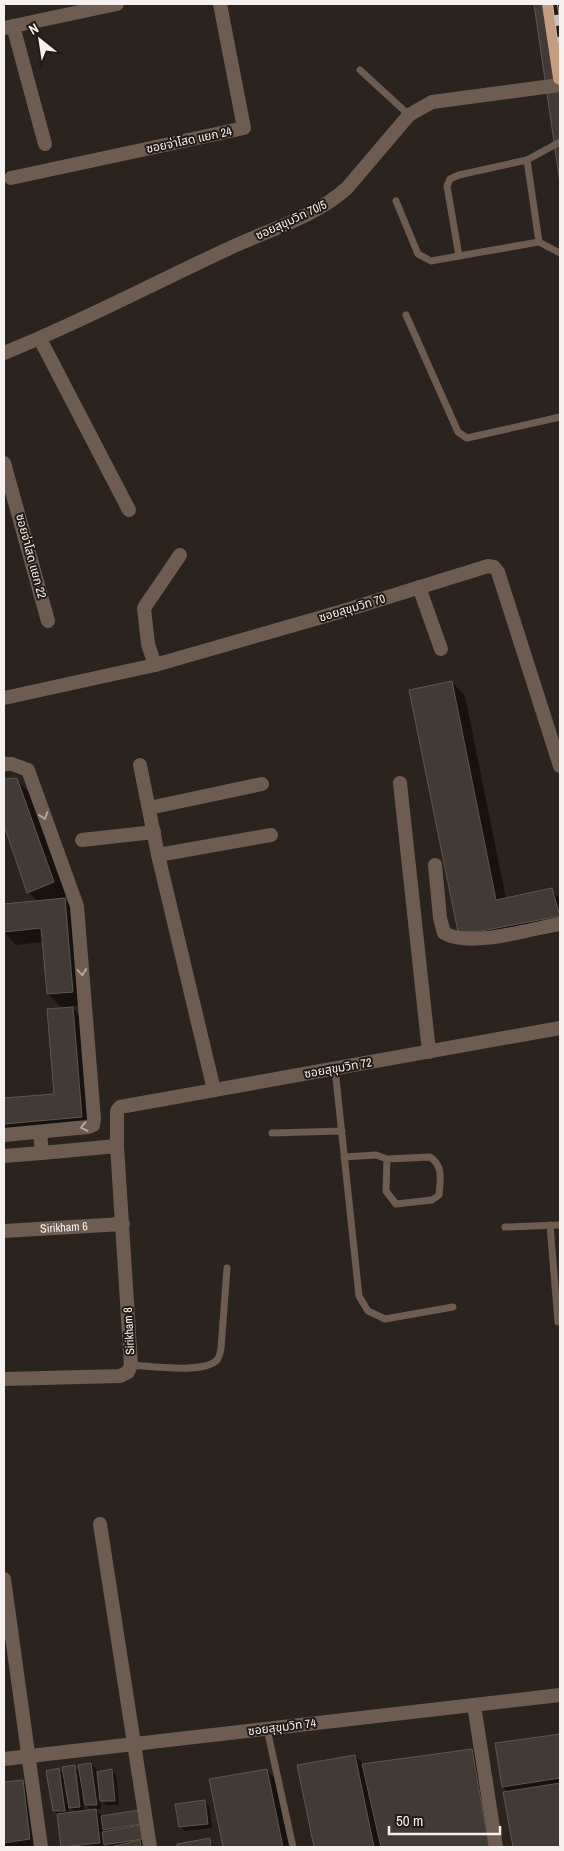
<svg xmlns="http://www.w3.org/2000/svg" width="564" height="1851" font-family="'Archivo Narrow','Noto Sans Thai',sans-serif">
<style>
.shadow{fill:#0007;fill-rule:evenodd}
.building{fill:#423a34;stroke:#5e5650}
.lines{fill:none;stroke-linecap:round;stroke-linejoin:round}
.service{stroke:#6d5c4f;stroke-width:7}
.minor{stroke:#6d5c4f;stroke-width:14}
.trunk{stroke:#c49c7f;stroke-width:14}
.rail-casing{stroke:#c7c1bd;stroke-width:5.5}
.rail{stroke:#211a15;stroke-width:4;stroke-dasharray:11;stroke-linecap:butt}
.oneway{stroke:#b2a69e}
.labels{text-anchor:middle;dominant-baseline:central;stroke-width:4;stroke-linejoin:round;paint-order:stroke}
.street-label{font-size:12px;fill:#f6f1ee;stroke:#211a15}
</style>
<rect width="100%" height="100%" fill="#2b231e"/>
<!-- shadow -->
<g class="shadow">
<polygon points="535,4 560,4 560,174"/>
<polygon points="452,682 465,696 506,899 551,890 560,899 560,932 495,944 472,945 459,931"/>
<polygon points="16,779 30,793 67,896 57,900 65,900 78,913 86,1005 71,1006 86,1021 95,1130 4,1134 4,1099 56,1095 63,1009 48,994 44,942 16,945 4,932 4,905 39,902 28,892 4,821 4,780"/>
<polygon points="560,1735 560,1847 514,1847 504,1793 509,1793 503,1787 496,1744"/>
<polygon points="471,1750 481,1760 496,1847 315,1847 298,1766 355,1756 364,1765"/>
<path d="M91,1764L96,1769V1773L111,1770L116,1775L119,1805H106L100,1799L101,1809H95L103,1817L139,1812L146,1844H143L146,1847H63L58,1815L54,1811L59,1770L64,1775L74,1766L81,1773ZM84,1791L86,1805L93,1811L84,1812L82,1792ZM68,1805L76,1813L69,1814Z"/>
<polygon points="267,1770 276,1780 290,1847 224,1847 210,1780"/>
<polygon points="23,1781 30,1788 37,1846 4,1847 4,1783"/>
<polygon points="204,1801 209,1806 212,1828 185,1831 180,1826"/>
<polygon points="209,1839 214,1847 179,1847 178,1845"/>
</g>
<!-- building -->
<g class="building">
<polygon points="534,4 560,4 560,183"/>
<polygon points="452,681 496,900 552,888 560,916 481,931 458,932 409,690"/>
<polygon points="17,778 54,882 27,893 4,825 4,779"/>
<polygon points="65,898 73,992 47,994 41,928 4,932 4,904"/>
<polygon points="73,1007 82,1117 4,1124 4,1098 54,1094 47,1009"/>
<polygon points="560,1734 560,1778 502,1787 495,1743"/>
<polygon points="472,1749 489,1847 381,1847 362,1764"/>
<polygon points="355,1755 374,1847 314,1847 297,1765"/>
<polygon points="91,1763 97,1805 85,1805 78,1765"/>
<polygon points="75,1765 80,1807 69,1808 62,1767"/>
<polygon points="59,1768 65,1811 53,1811 46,1771"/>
<polygon points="112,1769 115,1801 100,1801 97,1772"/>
<polygon points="267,1769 283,1847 223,1847 209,1779"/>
<polygon points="23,1780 30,1839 4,1843 4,1782"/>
<polygon points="560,1783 560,1847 513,1847 503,1792"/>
<polygon points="205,1800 208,1824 179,1827 175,1804"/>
<polygon points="96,1809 100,1843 61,1847 57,1814"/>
<polygon points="139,1810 140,1824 103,1830 101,1816"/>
<polygon points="141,1825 142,1839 104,1845 102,1832"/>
<polygon points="210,1838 211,1847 177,1847 177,1844"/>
<polygon points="140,1840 141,1847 110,1847"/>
</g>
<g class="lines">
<!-- service -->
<g class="service">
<polyline points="360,70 409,115"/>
<polyline points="560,142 527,160 459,175 450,179 447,186 459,256 539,242 560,253"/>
<polyline points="527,160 539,242"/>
<polyline points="396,201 418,254 431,261 459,256"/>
<polyline points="406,315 458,432 467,438 560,417"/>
<polyline points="335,1069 359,1296 368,1311 385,1319 453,1307"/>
<polyline points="272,1133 342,1131"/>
<path d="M344,1157L376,1155L387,1159L430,1157C444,1166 440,1181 439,1195L432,1200L396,1204L386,1191L387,1159"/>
<polyline points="550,1225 558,1322"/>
<polyline points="505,1227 560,1225"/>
<path d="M131,1365C150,1366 204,1374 217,1360C219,1358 220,1353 221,1349L227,1268"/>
<polyline points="267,1729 293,1847"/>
</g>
<!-- minor -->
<g class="minor">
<polyline points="13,26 45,144"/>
<polyline points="4,28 117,4"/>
<polyline points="11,178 244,128 220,4"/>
<polyline points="40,339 129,510"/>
<path d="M4,353C82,322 156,282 232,247C271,229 315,217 347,188L409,115L432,102L560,85"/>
<polyline points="4,463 48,621"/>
<polyline points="419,587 441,649"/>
<polyline points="155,665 148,644 144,608 180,555"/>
<polyline points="4,698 155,665 343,611 488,566 494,567 498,572 560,766"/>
<polyline points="4,764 12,764 28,770 77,906 94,1119 93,1125 88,1127 4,1135"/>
<polyline points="140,765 158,855 214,1090"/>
<polyline points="400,783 429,1052"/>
<polyline points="149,808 262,784"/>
<polyline points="82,840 154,832"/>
<polyline points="158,855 271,835"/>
<path d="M435,865L440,918L444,933C470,948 530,929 560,924"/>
<polyline points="40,1133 42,1153 117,1146"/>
<polyline points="4,1156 42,1153"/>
<path id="s1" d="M4,1231L123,1224"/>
<polyline points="4,1379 120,1376 128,1372 131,1365 117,1146 117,1111 120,1107 560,1028"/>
<polyline points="100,1524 150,1847"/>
<polyline points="4,1579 41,1847"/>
<polyline points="474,1705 496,1847"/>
<polyline points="4,1759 560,1695"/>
</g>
<!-- trunk -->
<polyline class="trunk" points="549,4 560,78"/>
<defs>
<polyline id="rail" points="555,4 560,40"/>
</defs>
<!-- rail casing -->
<use href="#rail" class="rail-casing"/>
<!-- rail -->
<use href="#rail" class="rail"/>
</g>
<!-- one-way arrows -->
<defs><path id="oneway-chevron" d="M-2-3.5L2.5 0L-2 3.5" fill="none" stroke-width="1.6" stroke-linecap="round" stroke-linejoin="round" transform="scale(1.25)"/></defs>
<g class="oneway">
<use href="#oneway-chevron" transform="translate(44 816) rotate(70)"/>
<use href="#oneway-chevron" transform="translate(82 972) rotate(85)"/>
<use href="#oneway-chevron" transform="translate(84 1127) rotate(168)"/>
</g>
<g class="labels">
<!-- street labels -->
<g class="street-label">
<text transform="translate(189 140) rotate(-12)">ซอยจ่าโสด แยก 24</text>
<text transform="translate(291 220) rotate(-25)">ซอยสุขุมวิท 70/5</text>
<text transform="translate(31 556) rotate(75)">ซอยจ่าโสด แยก 22</text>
<text transform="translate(352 608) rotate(-17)">ซอยสุขุมวิท 70</text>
<text transform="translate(338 1068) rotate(-10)">ซอยสุขุมวิท 72</text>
<text stroke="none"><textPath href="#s1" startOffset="60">Sirikham 6</textPath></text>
<text transform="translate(129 1331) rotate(-93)">Sirikham 8</text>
<text transform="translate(282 1727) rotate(-7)">ซอยสุขุมวิท 74</text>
</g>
</g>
<!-- border -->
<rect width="564" height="1851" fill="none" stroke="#f6f1ee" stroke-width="10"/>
<!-- north arrow -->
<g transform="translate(40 40) rotate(330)" stroke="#211a15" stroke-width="4" paint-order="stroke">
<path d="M0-4L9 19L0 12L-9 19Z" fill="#f6f1ee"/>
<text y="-8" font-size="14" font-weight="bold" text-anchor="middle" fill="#f6f1ee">N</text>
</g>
<!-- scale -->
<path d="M389 1826v8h111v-8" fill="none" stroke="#f6f1ee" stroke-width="2.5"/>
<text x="396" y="1826" font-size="15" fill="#f6f1ee" stroke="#211a15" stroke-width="4" paint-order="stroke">50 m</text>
</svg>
